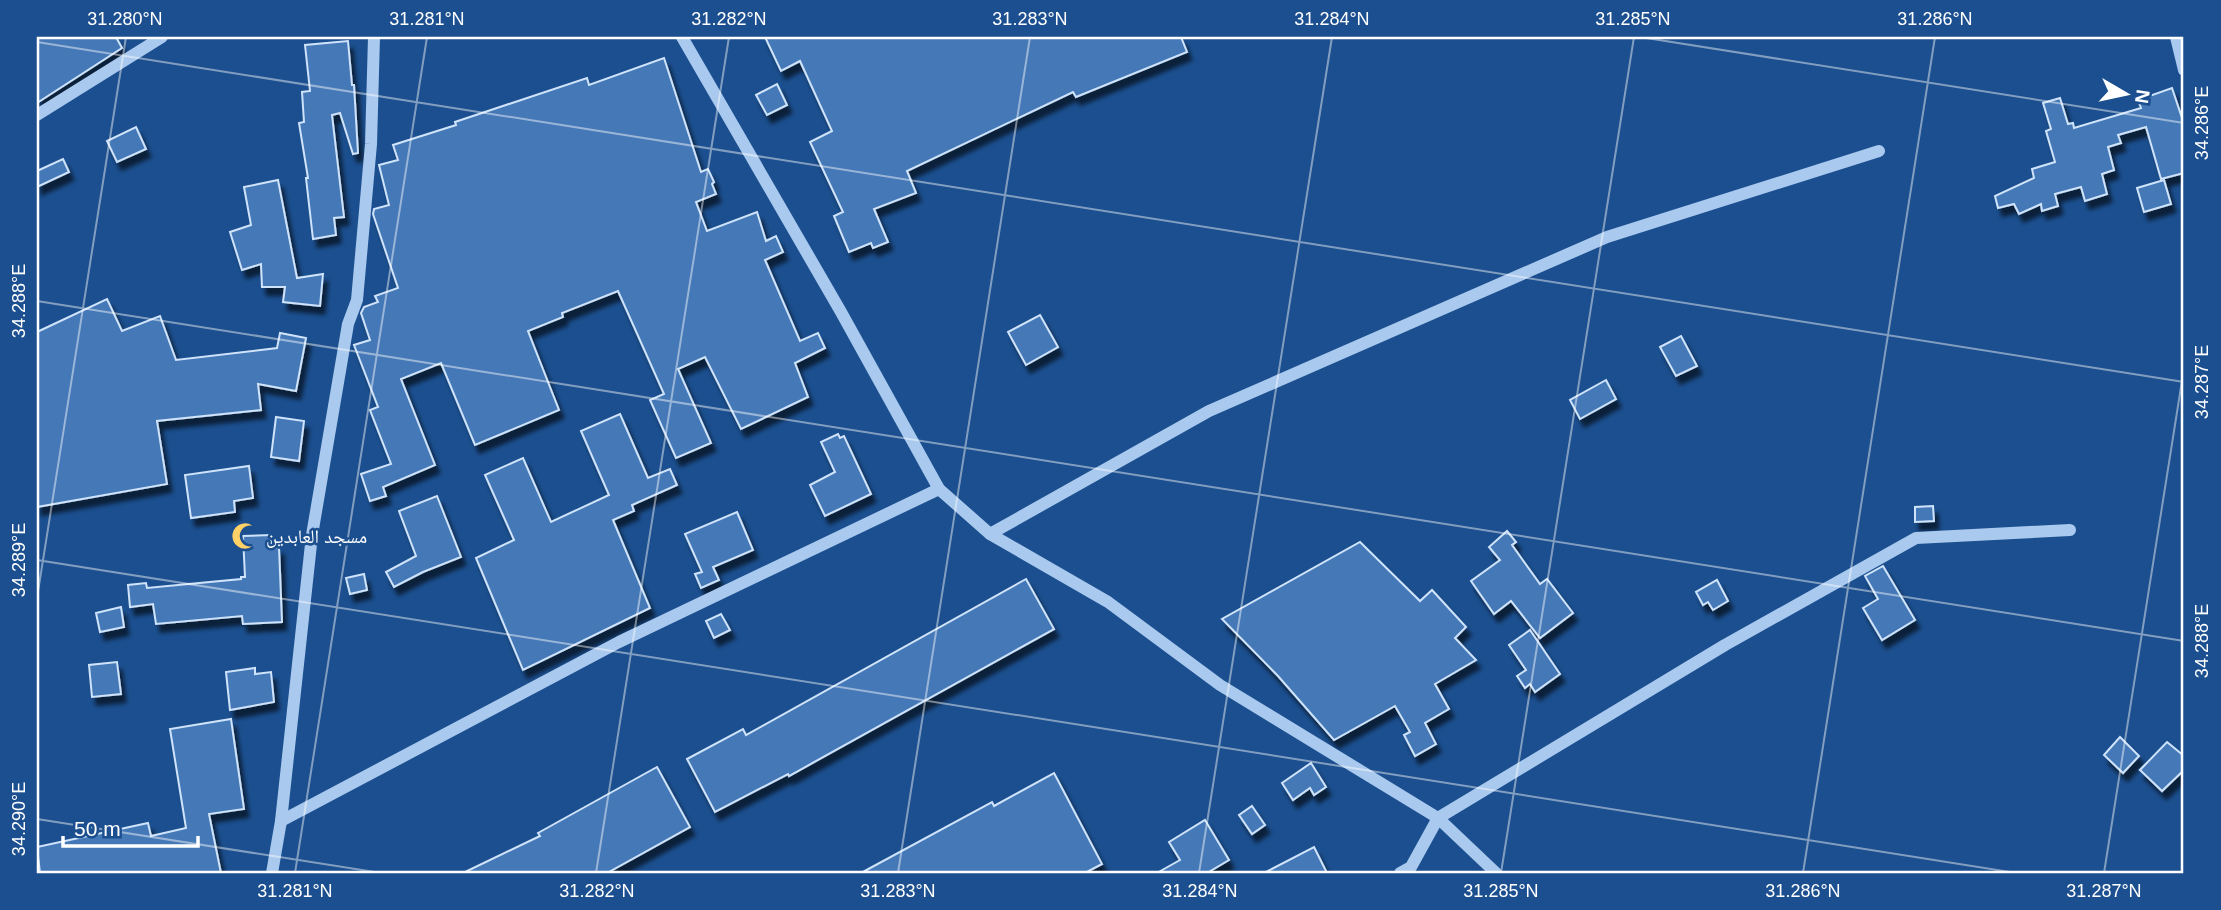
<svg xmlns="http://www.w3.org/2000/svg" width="2221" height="910" font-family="Helvetica,'Noto Naskh Arabic',sans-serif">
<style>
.building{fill:#4478b7;stroke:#cfe3fa;stroke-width:2;filter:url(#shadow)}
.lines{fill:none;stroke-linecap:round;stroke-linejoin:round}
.minor{stroke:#a9c9ee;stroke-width:12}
.ticks{fill:none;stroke:#fff;stroke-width:2;stroke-opacity:0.45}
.labels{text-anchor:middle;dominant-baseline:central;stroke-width:5;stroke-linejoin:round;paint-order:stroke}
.poi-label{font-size:19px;fill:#fff;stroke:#1b4f8f;text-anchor:start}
.neatline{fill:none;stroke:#fff;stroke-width:2.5}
.ticks-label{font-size:18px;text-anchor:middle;fill:#fff}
</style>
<defs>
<filter id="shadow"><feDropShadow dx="4.5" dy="8" stdDeviation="2" flood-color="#0009"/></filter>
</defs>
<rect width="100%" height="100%" fill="#1b4f8f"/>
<!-- building -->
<g class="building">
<polygon points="37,37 116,37 122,48 37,103"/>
<polygon points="765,37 1181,37 1187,52 1076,97 1073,92 907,171 916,193 874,209 888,242 873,248 871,243 849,252 834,216 843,212 810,142 832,131 800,61 781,71"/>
<polygon points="348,41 352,85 354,85 358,153 353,154 340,113 332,115 344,217 334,218 336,235 313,239 306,178 308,178 299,123 304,122 302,92 310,91 305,45"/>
<polygon points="664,58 701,172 708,169 714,182 712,184 716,194 696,202 707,231 757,212 766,241 776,236 783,252 765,260 800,341 818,333 825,348 795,363 808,397 741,429 705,357 678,369 711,443 676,458 650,400 664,394 618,291 562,313 563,317 528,331 559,410 475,445 441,363 401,379 435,465 383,487 386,496 370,501 361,474 391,464 370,410 378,407 354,345 370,340 361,313 364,307 378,302 375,296 398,288 373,214 374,209 389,205 379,165 398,160 393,145 456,125 455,122 587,78 589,85"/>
<polygon points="777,84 787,105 767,115 756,95"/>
<polygon points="2172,88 2184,124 2184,173 2161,179 2146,127 2118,135 2121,143 2108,147 2114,170 2102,174 2107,194 2085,201 2081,187 2055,194 2058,206 2042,211 2041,204 2019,214 2014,204 1998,208 1995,196 2034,178 2032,169 2055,162 2046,131 2051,129 2043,103 2060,98 2068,124 2073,123 2074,128 2141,108 2138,100"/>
<polygon points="136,127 146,149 117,162 107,141"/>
<polygon points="63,159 69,172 37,187 37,171"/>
<polygon points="278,180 297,278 323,274 320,306 283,302 285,287 262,287 261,264 242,270 230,232 251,225 244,187"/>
<polygon points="2164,180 2171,204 2144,212 2137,188"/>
<polygon points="107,299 122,331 160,316 176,360 277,348 280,333 306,338 296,391 258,384 261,410 157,421 167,484 37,507 37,332"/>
<polygon points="1040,315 1058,347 1026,365 1008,332"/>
<polygon points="1681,336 1697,366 1676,376 1660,347"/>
<polygon points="1606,380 1616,399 1580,419 1570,400"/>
<polygon points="620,414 648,478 670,469 677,485 632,505 634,511 613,520 650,608 523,670 476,558 514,540 485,475 523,458 551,522 609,495 581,431"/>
<polygon points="276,417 304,421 299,461 271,457"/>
<polygon points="838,434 840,438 844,436 871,494 825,516 810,485 835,472 821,442"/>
<polygon points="249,466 253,498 234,501 235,512 191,518 185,475"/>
<polygon points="437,496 461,557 423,572 394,587 386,572 416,556 399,511"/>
<polygon points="1933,506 1934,521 1915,522 1915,507"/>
<polygon points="737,512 753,550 713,567 719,580 701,588 695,574 702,572 685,534"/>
<polygon points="1507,531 1516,542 1512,545 1540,584 1547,579 1573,613 1540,638 1511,601 1494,614 1471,581 1500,560 1489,547"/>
<polygon points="271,535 271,548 279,547 282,622 243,624 242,616 156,624 153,604 130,607 128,585 146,583 147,588 241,579 241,577 245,577 243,536"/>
<polygon points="1360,542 1420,601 1432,590 1466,627 1455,638 1476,660 1435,684 1449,709 1425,723 1436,744 1415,756 1404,735 1410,732 1395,706 1334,740 1278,676 1222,619"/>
<polygon points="1883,566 1915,620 1882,640 1863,608 1878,599 1865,576"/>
<polygon points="364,574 367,590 350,594 346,578"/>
<polygon points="1026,579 1054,629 789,776 788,774 715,812 687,759 743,729 746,735"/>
<polygon points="1717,580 1728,601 1713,610 1708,602 1703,605 1696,592"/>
<polygon points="121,607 124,627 100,632 96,613"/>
<polygon points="721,614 730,630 714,638 706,621"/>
<polygon points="1530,630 1560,674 1535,692 1530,684 1525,688 1517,676 1526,670 1509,645"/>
<polygon points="117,662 121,694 92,697 89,665"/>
<polygon points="255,668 255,674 271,672 274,702 230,710 226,672"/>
<polygon points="231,719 244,809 209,814 221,873 40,873 37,847 148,823 151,836 186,828 170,729"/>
<polygon points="2120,737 2139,756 2123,773 2104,755"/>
<polygon points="2167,742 2184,756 2184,770 2162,791 2140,770"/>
<polygon points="1311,763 1326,787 1314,795 1310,788 1293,800 1282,783"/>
<polygon points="657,767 690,827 607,873 463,873 540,836 538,833"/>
<polygon points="1054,773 1102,864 1085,873 861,873 992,802 994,806"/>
<polygon points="1252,806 1265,825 1252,834 1239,815"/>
<polygon points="1205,820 1229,860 1207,873 1157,873 1180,860 1169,842"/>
<polygon points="1314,847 1327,873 1264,873"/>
</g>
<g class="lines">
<!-- minor -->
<g class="minor">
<polyline points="682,37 841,312 939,489 990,534 1108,602 1220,685 1438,818 1496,873"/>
<polyline points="2176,37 2184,70"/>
<polyline points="37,115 162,37"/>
<polyline points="990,534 1209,411 1607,237 1879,151"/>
<polyline points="281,821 619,642 939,489"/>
<polyline points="272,873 281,821 312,535 348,324 357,300 371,144 374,37"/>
<polyline points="1400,873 1411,867 1438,818 1725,645 1916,538 2070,530"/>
</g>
</g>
<!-- ticks -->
<path class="ticks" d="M1640,37L2184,123M37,42L2184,382M37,301L2184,641M37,560L2016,873M37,598L126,37M37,819L381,873M295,873L427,37M596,873L729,37M898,873L1030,37M1199,873L1332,37M1501,873L1634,37M1803,873L1935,37M2104,873L2184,368"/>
<!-- icons -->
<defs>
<symbol id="mosque-bare" viewBox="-9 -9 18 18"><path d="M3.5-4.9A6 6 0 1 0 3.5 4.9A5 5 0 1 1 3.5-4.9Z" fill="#ffd166" stroke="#1b4f8f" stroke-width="2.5" paint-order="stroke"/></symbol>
</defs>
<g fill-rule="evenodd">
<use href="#mosque-bare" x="226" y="517" width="38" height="38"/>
</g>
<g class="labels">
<!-- poi labels -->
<g class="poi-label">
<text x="266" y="536">مسجد العابدين</text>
</g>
</g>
<!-- border -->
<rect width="2221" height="910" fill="none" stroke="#1b4f8f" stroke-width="77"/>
<!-- north arrow -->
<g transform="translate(2126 94) rotate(99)" stroke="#1b4f8f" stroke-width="5" paint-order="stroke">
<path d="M0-5L12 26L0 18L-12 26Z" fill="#ffffff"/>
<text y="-10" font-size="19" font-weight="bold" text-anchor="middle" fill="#ffffff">N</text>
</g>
<!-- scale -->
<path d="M63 836v10h135v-10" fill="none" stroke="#ffffff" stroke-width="3.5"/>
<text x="74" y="836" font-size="21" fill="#ffffff" stroke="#1b4f8f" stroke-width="5" paint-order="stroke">50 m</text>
<rect x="38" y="38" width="2144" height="834" class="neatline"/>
<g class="ticks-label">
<text x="125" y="25">31.280°N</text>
<text x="427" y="25">31.281°N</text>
<text x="729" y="25">31.282°N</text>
<text x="1030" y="25">31.283°N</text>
<text x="1332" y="25">31.284°N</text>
<text x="1633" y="25">31.285°N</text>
<text x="1935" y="25">31.286°N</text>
<text transform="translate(2202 123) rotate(-90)" y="6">34.286°E</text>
<text transform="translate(19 301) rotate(-90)" y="6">34.288°E</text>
<text transform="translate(2202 382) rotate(-90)" y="6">34.287°E</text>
<text transform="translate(19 560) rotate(-90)" y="6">34.289°E</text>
<text transform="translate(2202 641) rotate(-90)" y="6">34.288°E</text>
<text transform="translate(19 819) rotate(-90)" y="6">34.290°E</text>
<text x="295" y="897">31.281°N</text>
<text x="597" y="897">31.282°N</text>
<text x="898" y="897">31.283°N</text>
<text x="1200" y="897">31.284°N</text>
<text x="1501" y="897">31.285°N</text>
<text x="1803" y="897">31.286°N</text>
<text x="2104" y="897">31.287°N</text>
</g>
</svg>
